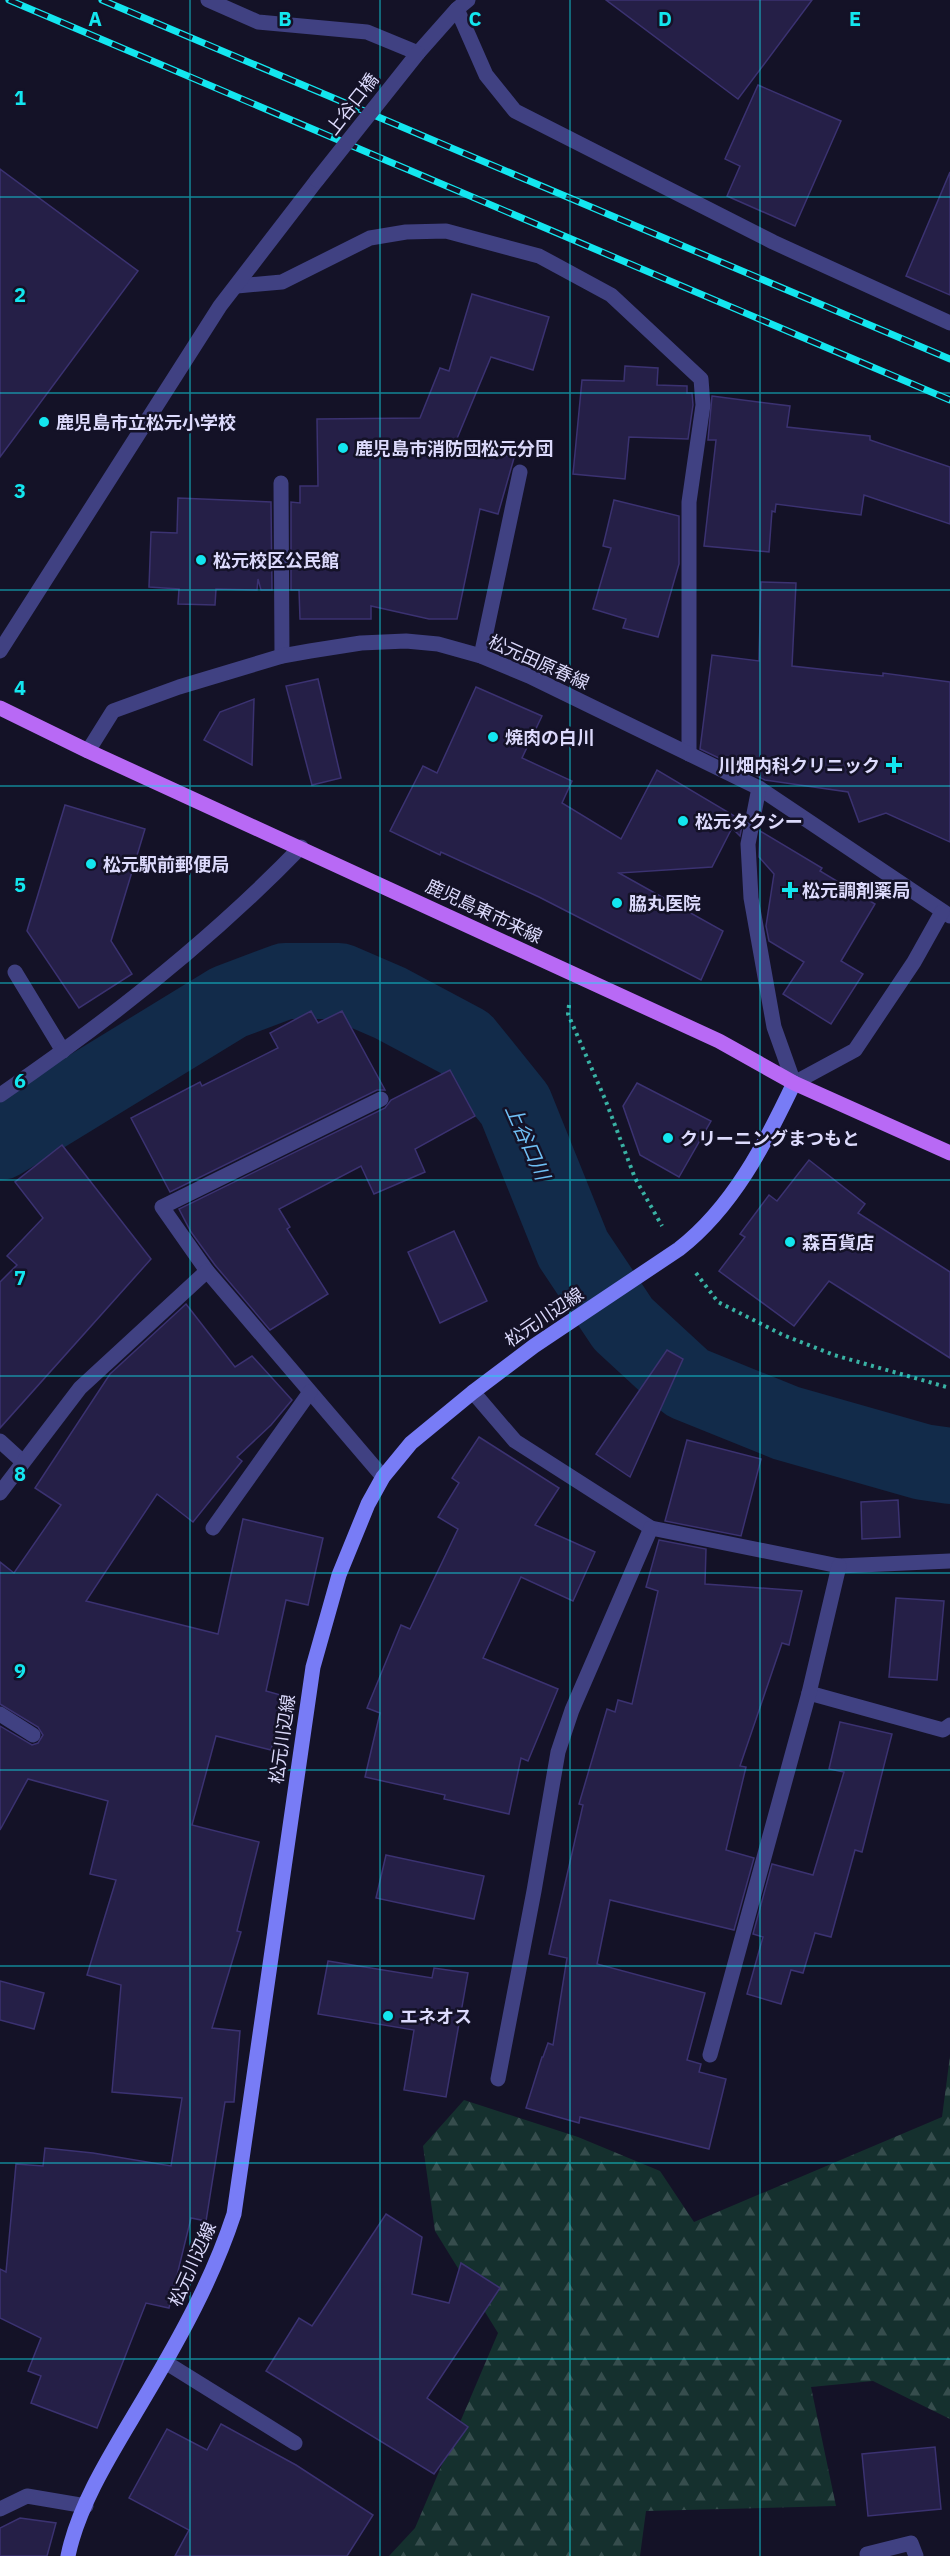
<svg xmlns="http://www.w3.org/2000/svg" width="950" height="2556" font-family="'IBM Plex Sans','Noto Sans JP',sans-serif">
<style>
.forest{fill:url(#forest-firs)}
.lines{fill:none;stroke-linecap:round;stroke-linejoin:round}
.river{stroke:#122b4a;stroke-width:76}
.building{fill:#251f47;stroke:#3b3271;stroke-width:1.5}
.path{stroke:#39b2a4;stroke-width:4;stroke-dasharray:3 4.5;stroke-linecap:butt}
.service{stroke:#404182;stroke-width:15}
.minor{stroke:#404182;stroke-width:15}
.tertiary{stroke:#404182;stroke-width:15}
.secondary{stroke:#787cf6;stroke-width:15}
.primary{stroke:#b869f5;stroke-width:15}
.rail-casing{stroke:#13e6ef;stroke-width:7}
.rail{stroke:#141227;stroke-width:4.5;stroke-dasharray:14;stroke-linecap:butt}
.tertiary-bridge{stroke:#404182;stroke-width:15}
.grid{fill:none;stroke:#13e6ef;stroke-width:1.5;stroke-opacity:0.55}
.poi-dot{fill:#13e6ef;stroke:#141227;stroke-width:2}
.labels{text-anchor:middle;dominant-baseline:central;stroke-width:5;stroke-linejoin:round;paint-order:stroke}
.street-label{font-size:18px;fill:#dcdafc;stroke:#141227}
.poi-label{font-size:18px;font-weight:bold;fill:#dcdafc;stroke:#141227;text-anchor:start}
.water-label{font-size:20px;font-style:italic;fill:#6fbff5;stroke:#141227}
.grid-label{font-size:20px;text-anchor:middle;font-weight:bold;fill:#13e6ef;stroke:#141227;stroke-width:5;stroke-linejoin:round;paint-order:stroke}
</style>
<defs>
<pattern id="forest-firs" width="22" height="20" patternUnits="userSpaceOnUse" patternTransform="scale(1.5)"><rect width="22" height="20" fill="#15302e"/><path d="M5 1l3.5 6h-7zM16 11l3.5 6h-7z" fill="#364d4d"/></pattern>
</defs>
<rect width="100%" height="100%" fill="#141227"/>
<!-- forest -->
<polygon class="forest" points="950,2056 950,2419 873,2381 811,2387 836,2506 646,2511 640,2556 389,2556 415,2528 498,2333 435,2231 423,2146 464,2100 578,2137 660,2171 694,2222 942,2117"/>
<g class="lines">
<!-- river -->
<polyline class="river" points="0,1142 229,1002 285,981 339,981 390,1003 465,1043 515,1105 573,1249 623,1324 687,1383 786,1423 923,1462 950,1466"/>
</g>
<!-- building -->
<g class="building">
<polygon points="606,0 812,0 738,99"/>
<polygon points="758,85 841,121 795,226 727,196 740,166 725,159"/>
<polygon points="0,169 138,271 0,457"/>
<polygon points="950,172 950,295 906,276"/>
<polygon points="472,294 549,317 533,370 491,357 456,441 514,458 498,514 480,509 457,619 429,619 371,606 371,619 300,619 299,590 291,590 291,502 300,503 300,486 318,486 317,419 420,418 440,368 449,371"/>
<polygon points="625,366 658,368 657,385 687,386 687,393 692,393 693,405 688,439 629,437 625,479 573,474 582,380 624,381"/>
<polygon points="712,396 790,406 787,427 870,436 870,440 950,467 950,524 864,495 861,515 776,504 775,512 772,511 769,552 704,546 716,440 708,440"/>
<polygon points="178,498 271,502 272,590 261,590 258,579 257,590 216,589 215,605 178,604 179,589 149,587 151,532 177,533"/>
<polygon points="614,500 679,516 679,564 658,637 623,628 626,619 593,609 611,548 603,546"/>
<polygon points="761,582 796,583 792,666 883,676 883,673 950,682 950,842 886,813 859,822 848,792 765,780 700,749 712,655 759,661"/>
<polygon points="318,679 341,778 312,785 286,686"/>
<polygon points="476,687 542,716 522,758 572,781 562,803 621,839 657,770 743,821 740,836 732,828 712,867 619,873 723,931 701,980 539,897 441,852 440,855 390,831 423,766 437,773"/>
<polygon points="254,699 252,765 204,740 220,712"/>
<polygon points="65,805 145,829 111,941 132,974 79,1008 27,931"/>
<polygon points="760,831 822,868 820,871 875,904 841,961 863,974 831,1024 783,994 804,962 769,941 766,926 774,874 759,857"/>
<polygon points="311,1011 318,1023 342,1011 385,1090 377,1090 170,1192 131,1118 200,1082 202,1086 278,1048 270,1033"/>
<polygon points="450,1070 475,1116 415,1149 425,1172 374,1194 361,1166 279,1209 290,1227 287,1229 328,1294 270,1330 215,1265 191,1232 179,1209 385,1108 391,1100"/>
<polygon points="637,1083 711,1121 679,1177 640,1155 623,1106"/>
<polygon points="62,1145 151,1259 0,1428 0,1282 17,1265 7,1256 43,1218 15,1182"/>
<polygon points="809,1160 865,1204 858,1213 950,1272 950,1358 829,1281 794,1326 719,1271 745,1237 740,1234 769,1195 777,1201"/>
<polygon points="454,1231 487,1301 440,1323 408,1252"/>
<polygon points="186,1304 235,1367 252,1356 292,1400 271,1425 237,1457 242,1461 193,1522 157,1494 86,1601 218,1634 243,1519 323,1538 308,1605 286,1600 266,1691 284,1696 271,1750 216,1736 192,1825 259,1842 237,1931 241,1932 212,2028 240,2031 234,2102 225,2102 206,2221 191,2218 169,2308 146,2303 97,2428 31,2403 41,2376 28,2371 41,2338 0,2318 0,2269 6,2272 16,2164 43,2166 45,2148 93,2153 171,2166 182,2098 112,2092 121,1985 87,1975 116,1880 90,1874 108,1801 28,1779 0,1830 0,1726 32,1745 38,1743 43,1735 38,1727 0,1704 0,1562 14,1573 61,1505 35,1488 110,1374"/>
<polygon points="667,1350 683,1359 630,1477 596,1454"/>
<polygon points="479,1437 559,1488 535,1525 595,1552 573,1601 521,1577 483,1658 558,1689 528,1761 521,1758 509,1814 444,1799 445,1795 365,1777 380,1713 367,1708 401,1625 410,1629 458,1529 438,1517 459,1483 452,1478"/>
<polygon points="687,1440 761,1459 741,1536 665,1521"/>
<polygon points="898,1500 900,1537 862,1539 861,1502"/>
<polygon points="659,1540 706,1549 705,1584 802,1591 789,1645 782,1643 740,1766 746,1767 726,1850 754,1858 734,1930 610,1900 597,1964 705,1993 687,2060 701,2064 699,2072 726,2079 709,2149 580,2117 579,2123 526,2108 542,2057 543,2057 548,2043 553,2045 567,1958 549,1954 583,1805 579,1804 607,1709 615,1712 618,1700 632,1704 658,1591 646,1587"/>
<polygon points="896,1598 944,1601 937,1680 889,1677"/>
<polygon points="840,1722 892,1734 862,1852 855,1850 831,1937 815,1933 803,1973 791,1970 781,2004 747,1994 763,1937 753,1934 772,1864 813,1875 844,1772 829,1769"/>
<polygon points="386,1855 484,1876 474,1919 376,1898"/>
<polygon points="328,1961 432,1978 434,1968 468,1973 446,2097 404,2090 414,2030 318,2014"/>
<polygon points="0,1981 44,1993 34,2029 0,2020"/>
<polygon points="386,2214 422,2237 412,2294 449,2303 461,2263 500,2288 427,2398 468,2427 434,2474 266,2371 299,2318 312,2326"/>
<polygon points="221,2424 296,2465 373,2515 347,2556 175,2556 189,2530 129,2498 167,2429 207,2450"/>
<polygon points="935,2447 941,2509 868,2516 862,2454"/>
<polygon points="20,2518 56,2523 47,2556 0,2556 0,2528"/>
</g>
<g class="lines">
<!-- path -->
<g class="path">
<polyline points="569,1005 568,1014 605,1099 635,1178 662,1226"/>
<polyline points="696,1273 718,1302 783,1335 834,1355 950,1388"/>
</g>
<!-- service -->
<polyline class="service" points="15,972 63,1051"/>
<!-- minor -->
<g class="minor">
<polyline points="208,0 258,22 367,32 418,53"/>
<polyline points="457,9 486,75 515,111 773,242 950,323"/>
<polyline points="237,286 282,282 370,238 406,232 446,231 539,256 611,295 701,379 703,405 689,502 689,754"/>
<polyline points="281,483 282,656"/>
<polyline points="481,656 520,472"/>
<polyline points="88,751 113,711 179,687 282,656 310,651 361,643 406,641 438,644 481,656 529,676 759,788 950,916"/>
<polyline points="759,788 748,844 751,898 774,1027 794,1083 855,1050 914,962 942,912"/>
<path d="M0,1095C107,1022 210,941 301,847"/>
<polyline points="207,1271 162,1207 381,1099"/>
<polyline points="473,1392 515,1441 651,1528 839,1566 950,1561"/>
<polyline points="0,1441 23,1462"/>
<polyline points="0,1493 80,1388 207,1271 383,1477"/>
<polyline points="213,1528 310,1392"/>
<polyline points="809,1693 943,1730 950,1725"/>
<polyline points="0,1714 33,1735"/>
<polyline points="710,2055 809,1693 839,1566"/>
<polyline points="498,2079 534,1891 558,1752 572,1710 651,1528"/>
<polyline points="165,2362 295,2443"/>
<polyline points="0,2509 27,2496 86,2506"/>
<polyline points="868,2556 867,2554 911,2543 916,2556"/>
</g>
<!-- tertiary -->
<g class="tertiary">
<polyline points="418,53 457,9 468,0"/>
<polyline points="0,651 220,306 317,180"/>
</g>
<!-- secondary -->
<path class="secondary" d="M68,2556C79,2501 118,2443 146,2395C181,2336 213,2278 234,2214L313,1667L339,1575L368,1504L383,1477L411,1443L473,1392L534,1346L679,1249C733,1207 765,1144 794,1083"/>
<!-- primary -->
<polyline class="primary" points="0,708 88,751 719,1041 794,1083 950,1153"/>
<defs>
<g id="rail">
<polyline points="9,0 950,400"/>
<polyline points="102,0 950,359"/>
</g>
</defs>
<!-- rail casing -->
<use href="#rail" class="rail-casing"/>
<!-- rail -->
<use href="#rail" class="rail"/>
<!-- tertiary-bridge -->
<polyline class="tertiary-bridge" points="317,180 418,53"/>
</g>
<!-- grid -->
<path class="grid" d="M190,0V2556M380,0V2556M570,0V2556M760,0V2556M0,197H950M0,393H950M0,590H950M0,786H950M0,983H950M0,1180H950M0,1376H950M0,1573H950M0,1770H950M0,1966H950M0,2163H950M0,2359H950"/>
<!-- markers -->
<g class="poi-dot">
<circle cx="44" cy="422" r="6"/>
<circle cx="343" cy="448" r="6"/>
<circle cx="201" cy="560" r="6"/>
<circle cx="493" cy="737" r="6"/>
<path d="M891 756h6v6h6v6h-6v6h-6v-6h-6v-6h6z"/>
<circle cx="683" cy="821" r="6"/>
<circle cx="91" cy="864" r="6"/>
<path d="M787 881h6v6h6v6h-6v6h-6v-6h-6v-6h6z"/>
<circle cx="617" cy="903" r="6"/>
<circle cx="668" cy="1138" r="6"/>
<circle cx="790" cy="1242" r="6"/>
<circle cx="388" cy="2016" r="6"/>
</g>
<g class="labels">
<!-- street labels -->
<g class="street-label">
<text transform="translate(352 104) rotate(-52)">上谷口橋</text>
<text transform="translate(539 662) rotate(24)">松元田原春線</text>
<text transform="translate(484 911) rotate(25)">鹿児島東市来線</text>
<text transform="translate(544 1317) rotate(-34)">松元川辺線</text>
<text transform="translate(282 1739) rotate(-82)">松元川辺線</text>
<text transform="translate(192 2264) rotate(-66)">松元川辺線</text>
</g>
<!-- poi labels -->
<g class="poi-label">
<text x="56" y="422">鹿児島市立松元小学校</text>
<text x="355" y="448">鹿児島市消防団松元分団</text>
<text x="213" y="560">松元校区公民館</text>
<text x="505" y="737">焼肉の白川</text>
<text x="880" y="765" text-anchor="end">川畑内科クリニック</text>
<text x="695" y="821">松元タクシー</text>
<text x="103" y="864">松元駅前郵便局</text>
<text x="802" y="890">松元調剤薬局</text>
<text x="629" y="903">脇丸医院</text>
<text x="680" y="1138">クリーニングまつもと</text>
<text x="802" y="1242">森百貨店</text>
<text x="400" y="2016">エネオス</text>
</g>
<!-- water labels -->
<g class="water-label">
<text transform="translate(528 1142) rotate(66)">上谷口川</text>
</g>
</g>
<g class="grid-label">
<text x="95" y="26">A</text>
<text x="285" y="26">B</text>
<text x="475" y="26">C</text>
<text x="665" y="26">D</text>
<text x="855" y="26">E</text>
<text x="20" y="105">1</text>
<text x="20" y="302">2</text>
<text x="20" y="498">3</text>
<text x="20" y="695">4</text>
<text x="20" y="892">5</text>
<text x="20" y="1088">6</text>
<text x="20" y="1285">7</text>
<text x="20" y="1481">8</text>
<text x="20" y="1678">9</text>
</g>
</svg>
